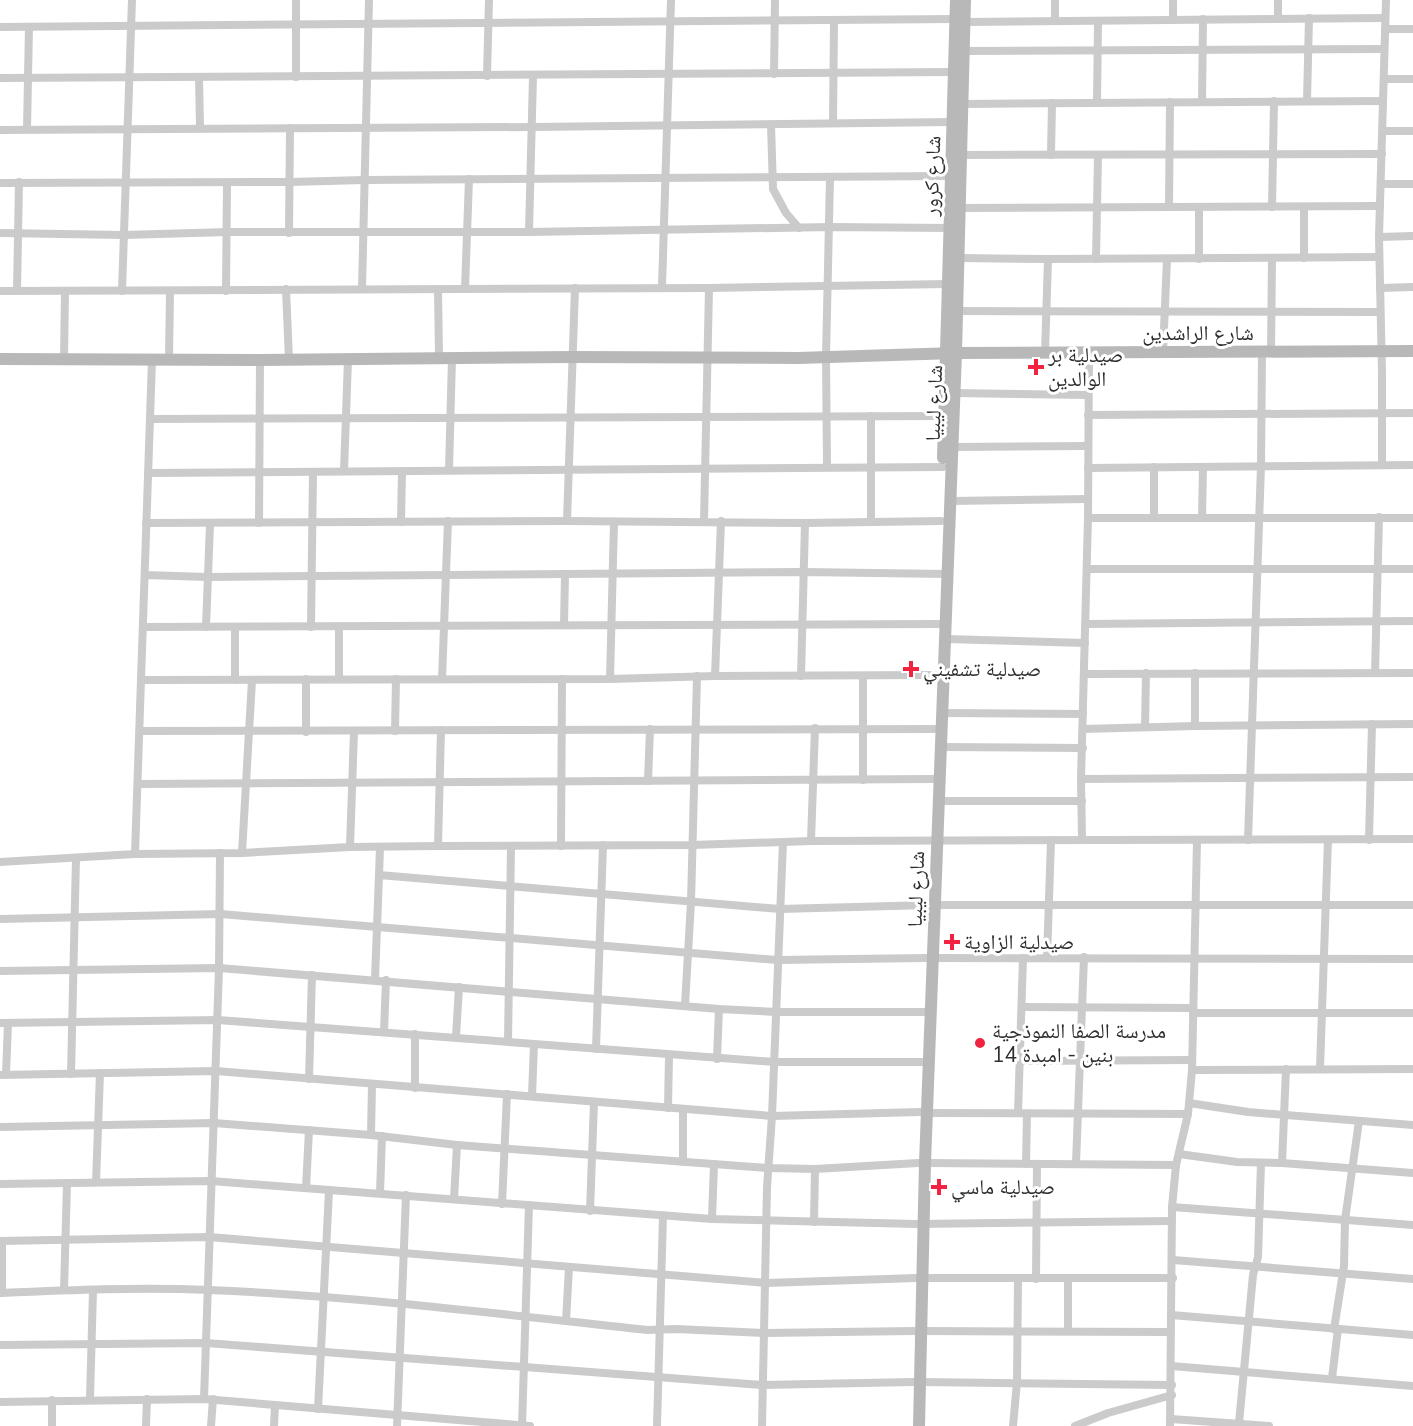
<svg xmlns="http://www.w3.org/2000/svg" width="1413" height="1426" font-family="'Nunito Sans','Noto Naskh Arabic',sans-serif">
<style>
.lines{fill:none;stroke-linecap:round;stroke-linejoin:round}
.street{stroke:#cbcbcb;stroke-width:8}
.secondary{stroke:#b8b8b8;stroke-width:12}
.poi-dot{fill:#f22340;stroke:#fff;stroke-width:2}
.labels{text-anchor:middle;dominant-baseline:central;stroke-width:6;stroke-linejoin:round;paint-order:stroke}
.street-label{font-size:21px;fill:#2e2e2e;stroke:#fff}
.poi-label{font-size:21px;fill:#2e2e2e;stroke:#fff;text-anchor:start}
</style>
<rect width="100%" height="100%" fill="#fff"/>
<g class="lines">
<!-- street -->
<g class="street">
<polyline points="1055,0 1055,20"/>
<polyline points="1278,19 1278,0"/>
<polyline points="1173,20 1173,0"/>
<polyline points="965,22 1385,18"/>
<polyline points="0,27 956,19"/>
<polyline points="1385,29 1413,29"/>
<polyline points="964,51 1384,49"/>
<polyline points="774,74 775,0"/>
<polyline points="487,76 489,0"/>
<polyline points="199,77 200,128"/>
<polyline points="296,77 296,0"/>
<polyline points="0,78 955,72"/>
<polyline points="1384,79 1413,79"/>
<polyline points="1307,101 1309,18"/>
<polyline points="1202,102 1203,19"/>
<polyline points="1097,103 1098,21"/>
<polyline points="962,104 1383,101"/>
<polyline points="833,123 834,21"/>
<polyline points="771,125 773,189 786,213 799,228"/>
<polyline points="27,129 29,27"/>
<polyline points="0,130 532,127 953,122"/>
<polyline points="1383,131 1413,131"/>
<polyline points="961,155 1382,154"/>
<polyline points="1051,155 1052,103"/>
<polyline points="0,183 290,182 364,180 952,176"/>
<polyline points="1381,184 1413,184"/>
<polyline points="1169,207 1170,102"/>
<polyline points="1272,207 1274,101"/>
<polyline points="959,208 1380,206"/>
<polyline points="529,232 533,76"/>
<polyline points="0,233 124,235 228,232 529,232 830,227 950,228"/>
<polyline points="289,233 290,128"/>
<polyline points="1379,237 1413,236"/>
<polyline points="958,258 1048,259 1379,257"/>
<polyline points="1304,258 1304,207"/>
<polyline points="1096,259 1098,155"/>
<polyline points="1199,259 1199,207"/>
<polyline points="662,287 671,0"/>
<polyline points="1380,288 1413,287"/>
<polyline points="286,289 289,360"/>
<polyline points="362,289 369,0"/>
<polyline points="438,289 439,358"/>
<polyline points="465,289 469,179"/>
<polyline points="0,291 709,288 948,284"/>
<polyline points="17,291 19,182"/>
<polyline points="122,291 132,0"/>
<polyline points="226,291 227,183"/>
<polyline points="952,311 1380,312"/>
<polyline points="1163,352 1167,259"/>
<polyline points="1271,352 1272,258"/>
<polyline points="1045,353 1048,259"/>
<polyline points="64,359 65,291"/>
<polyline points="169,360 170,291"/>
<polyline points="954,393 1088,395"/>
<polyline points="1088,415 1413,413"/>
<polyline points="871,416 871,521"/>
<polyline points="150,419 944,416"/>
<polyline points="952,447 1087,446"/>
<polyline points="1382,465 1382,372 1379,237 1386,0"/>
<polyline points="827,467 826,357 830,178"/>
<polyline points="1088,468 1413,465"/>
<polyline points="449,470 452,358"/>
<polyline points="344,471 348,359"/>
<polyline points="148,473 943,467"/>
<polyline points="950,501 1088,499"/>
<polyline points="1088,518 1413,518"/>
<polyline points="1154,518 1154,467"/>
<polyline points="1202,518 1203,467"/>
<polyline points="567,521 575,288"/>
<polyline points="704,521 709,288"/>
<polyline points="401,522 402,471"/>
<polyline points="146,523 567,521 805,523 941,521"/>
<polyline points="259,523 260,360"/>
<polyline points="1087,569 1413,569"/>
<polyline points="145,575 207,577 803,572 947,574"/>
<polyline points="1086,624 1413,621"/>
<polyline points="564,625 565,574"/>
<polyline points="144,627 938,624"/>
<polyline points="206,627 210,524"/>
<polyline points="311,627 313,472"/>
<polyline points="339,627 339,679"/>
<polyline points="945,639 1085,643"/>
<polyline points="1375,673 1379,517"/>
<polyline points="1085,674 1413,673"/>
<polyline points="715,676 721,521"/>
<polyline points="801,676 805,523"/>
<polyline points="306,679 306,732"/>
<polyline points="442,679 448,521"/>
<polyline points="610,679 614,522"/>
<polyline points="142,680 610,679 715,676 936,675"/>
<polyline points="235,680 235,628"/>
<polyline points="942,713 1083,714"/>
<polyline points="1195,726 1195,673"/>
<polyline points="1145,727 1146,673"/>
<polyline points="1083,729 1195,726 1413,724"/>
<polyline points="140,731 934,729"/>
<polyline points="395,731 396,679"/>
<polyline points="940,747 1083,748"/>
<polyline points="1081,779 1413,777"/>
<polyline points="863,780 863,676"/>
<polyline points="648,781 650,729"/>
<polyline points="139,784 933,779"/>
<polyline points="939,801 1082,801"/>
<polyline points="1082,840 1081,779 1088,518 1089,353"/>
<polyline points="1248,840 1261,466 1262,352"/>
<polyline points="1369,840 1372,724"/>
<polyline points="811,841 815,728"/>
<polyline points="438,846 441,730"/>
<polyline points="561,846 562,679"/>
<polyline points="350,847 354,731"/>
<polyline points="242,853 252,680"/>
<polyline points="135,854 152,360"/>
<polyline points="0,862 135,854 242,853 350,847 438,846 692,845 811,841 1413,839"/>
<polyline points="379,875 380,847"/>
<polyline points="935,905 1413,905"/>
<polyline points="0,919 221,914 777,960 926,958"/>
<polyline points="933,958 1413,959"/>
<polyline points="1047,958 1051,840"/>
<polyline points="0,971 219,968 719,1009 776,1012 924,1012"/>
<polyline points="375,979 379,875 780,909 929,905"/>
<polyline points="685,1005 691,902 697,676"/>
<polyline points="1023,1007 1193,1008"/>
<polyline points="1193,1013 1413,1013"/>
<polyline points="0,1023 218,1020 774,1062 922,1062"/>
<polyline points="384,1032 386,980"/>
<polyline points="456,1037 459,987"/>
<polyline points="508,1042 511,846"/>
<polyline points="596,1049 603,845"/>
<polyline points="717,1059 719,1009"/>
<polyline points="1021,1061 1192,1060"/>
<polyline points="1320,1068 1328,840"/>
<polyline points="1192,1070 1413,1069"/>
<polyline points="6,1074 8,1023"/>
<polyline points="71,1074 76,858"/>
<polyline points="0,1075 216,1071 772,1116 920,1112"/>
<polyline points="309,1079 312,975"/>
<polyline points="415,1088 415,1034"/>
<polyline points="532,1096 534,1044"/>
<polyline points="1189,1103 1248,1112 1413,1125"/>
<polyline points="668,1108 669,1056"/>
<polyline points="927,1113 1188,1114"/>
<polyline points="1018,1113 1023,958"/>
<polyline points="0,1127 214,1123 371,1135 457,1145 768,1168 815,1169 918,1163"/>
<polyline points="371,1135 372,1084"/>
<polyline points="1179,1154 1237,1162 1282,1163 1413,1173"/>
<polyline points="683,1162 683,1110"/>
<polyline points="925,1163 1176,1165"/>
<polyline points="1076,1163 1084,957"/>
<polyline points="1282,1163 1286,1069"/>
<polyline points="1026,1164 1027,1114"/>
<polyline points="96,1182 100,1073"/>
<polyline points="0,1184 211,1181 712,1219 917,1224 1172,1221"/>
<polyline points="306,1188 309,1130"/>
<polyline points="380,1193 382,1136"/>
<polyline points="454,1199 457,1145"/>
<polyline points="502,1204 507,1094"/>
<polyline points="1172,1207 1413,1225"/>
<polyline points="590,1211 594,1102"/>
<polyline points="712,1219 714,1164"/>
<polyline points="814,1222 815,1169"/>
<polyline points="0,1241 209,1237 766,1283 916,1278"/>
<polyline points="1173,1260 1413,1279"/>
<polyline points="923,1278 1173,1278"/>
<polyline points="1036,1279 1037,1164"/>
<polyline points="64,1290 67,1183"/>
<path d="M0,1293C69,1290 140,1287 209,1290C355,1296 501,1314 647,1330L676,1329L764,1333L914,1331"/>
<polyline points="2,1293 2,1241"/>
<polyline points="1171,1315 1413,1335"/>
<polyline points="566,1321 569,1268"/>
<polyline points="1334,1329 1344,1266 1345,1220 1359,1121"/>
<polyline points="1068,1330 1068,1279"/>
<polyline points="922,1331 1170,1332"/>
<polyline points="0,1345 206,1343 762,1385 913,1382"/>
<polyline points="1171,1366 1413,1386"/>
<polyline points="1332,1378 1338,1329"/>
<polyline points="921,1382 1172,1385"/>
<polyline points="90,1399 93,1290"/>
<polyline points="204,1399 219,968 220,853"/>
<polyline points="0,1402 204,1399 530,1426"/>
<polyline points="318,1409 329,1191"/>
<polyline points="1171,1419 1269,1426"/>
<polyline points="1239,1423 1253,1275 1258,1257 1261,1163"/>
<polyline points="52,1426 52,1400"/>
<polyline points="146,1426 147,1399"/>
<polyline points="211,1426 213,1399"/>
<polyline points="274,1426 275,1405"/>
<polyline points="397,1426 406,1195"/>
<polyline points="522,1426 529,1205"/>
<polyline points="657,1426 663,1216"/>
<polyline points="762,1426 767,1187 772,1116 783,842"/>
<polyline points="1013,1426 1017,1382 1018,1280"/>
<polyline points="1075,1426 1108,1413 1172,1395"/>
<polyline points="1170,1426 1172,1207 1176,1165 1188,1114 1192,1070 1197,840"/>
</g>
<!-- secondary -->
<g class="secondary">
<polyline points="0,359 260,360 573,357 798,358 956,353 1413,351"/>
<polyline points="943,458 956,0"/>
<polyline points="919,1426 925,1163 956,353 965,0"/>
</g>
</g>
<!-- markers -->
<g class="poi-dot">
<path d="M1033 358h6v6h6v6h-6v6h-6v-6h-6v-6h6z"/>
<path d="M908 660h6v6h6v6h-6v6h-6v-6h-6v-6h6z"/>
<path d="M949 933h6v6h6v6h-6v6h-6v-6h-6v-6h6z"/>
<circle cx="980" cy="1043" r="6"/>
<path d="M936 1178h6v6h6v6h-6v6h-6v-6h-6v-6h6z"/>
</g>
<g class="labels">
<!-- street labels -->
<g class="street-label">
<text transform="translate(932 176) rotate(-88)">شارع كرور</text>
<text x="1198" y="333">شارع الراشدين</text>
<text transform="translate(934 403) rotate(-88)">شارع ليبيا</text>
<text transform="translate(916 889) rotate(-88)">شارع ليبيا</text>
</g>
<!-- poi labels -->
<g class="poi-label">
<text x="1048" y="355">صيدلية بر<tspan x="1048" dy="24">الوالدين</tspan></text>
<text x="923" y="669">صيدلية تشفيني</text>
<text x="964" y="942">صيدلية الزاوية</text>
<text x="992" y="1031">مدرسة الصفا النموذجية<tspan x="992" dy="24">بنين - امبدة 14</tspan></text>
<text x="951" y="1187">صيدلية ماسي</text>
</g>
</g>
</svg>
